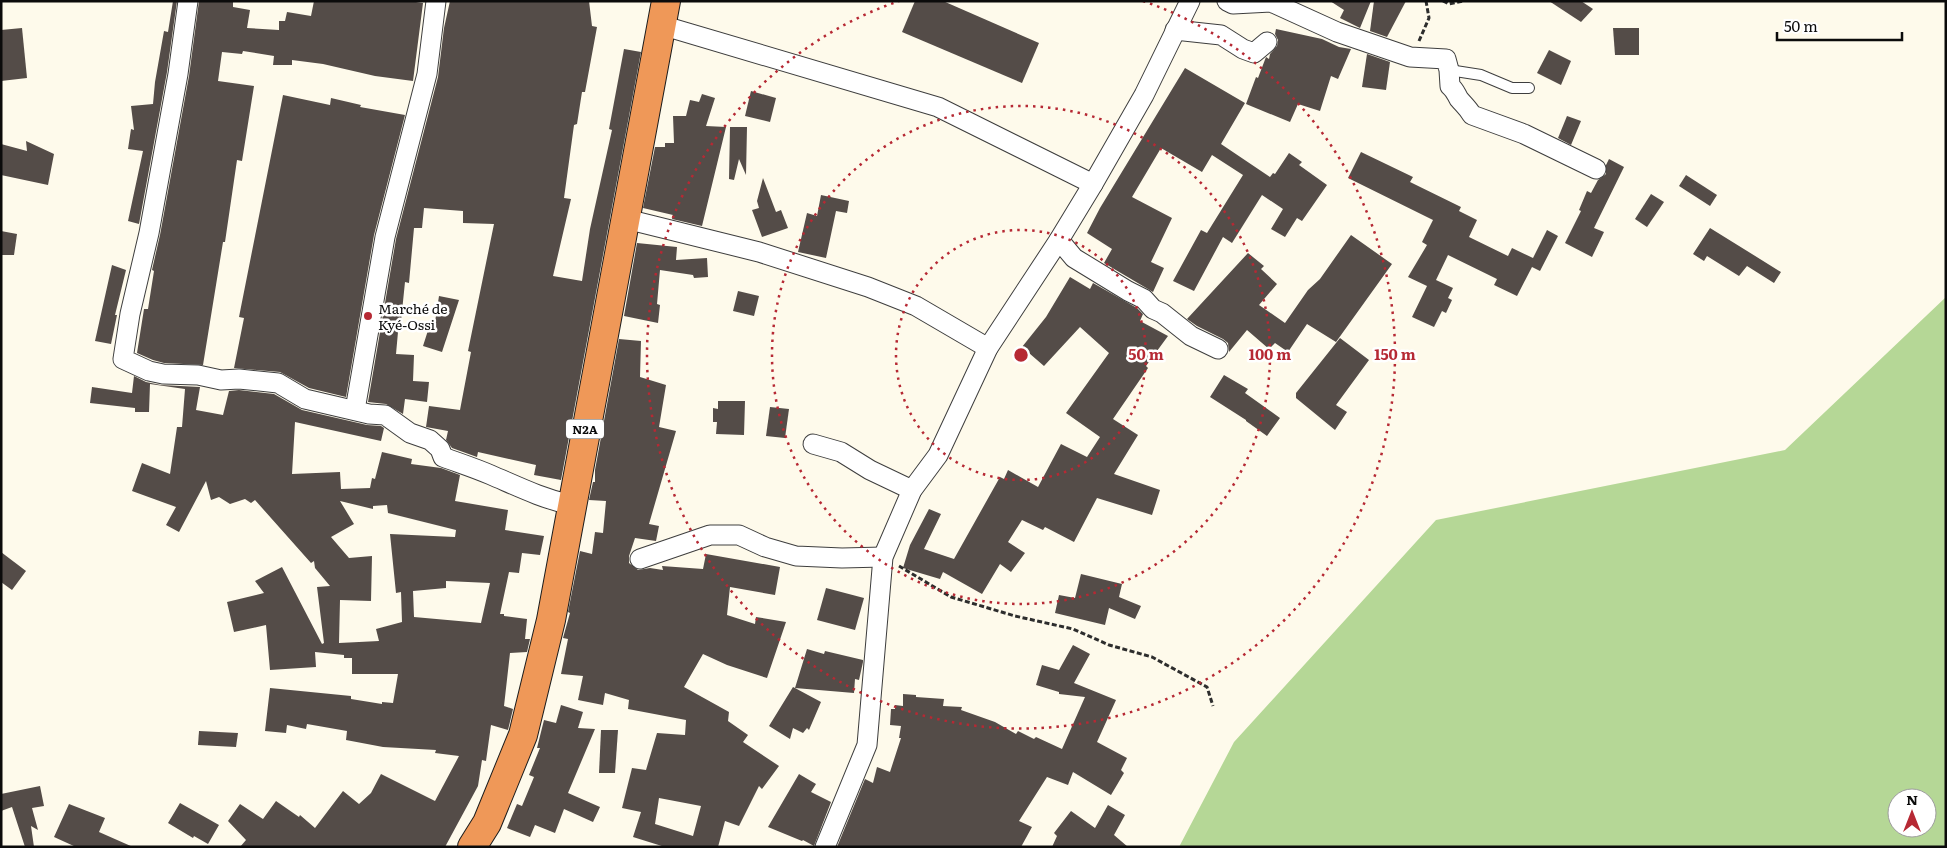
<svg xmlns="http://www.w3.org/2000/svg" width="1947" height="848" font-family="Literata,serif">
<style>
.forest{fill:#b5d796;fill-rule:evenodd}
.building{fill:#544c48;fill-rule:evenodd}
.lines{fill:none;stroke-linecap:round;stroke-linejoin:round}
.lane-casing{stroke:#3e3e3e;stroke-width:12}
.street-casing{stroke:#3e3e3e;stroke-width:21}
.highway-casing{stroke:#1c1c1c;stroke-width:30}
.path{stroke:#2d2d2d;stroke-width:3;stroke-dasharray:5 2.5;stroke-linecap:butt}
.lane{stroke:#fff;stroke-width:10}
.street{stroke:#fff;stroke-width:19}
.highway{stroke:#ef9858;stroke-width:28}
.ring{fill:none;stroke:#b62934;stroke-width:2.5;stroke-dasharray:2.5 5}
.poi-dot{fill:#b62934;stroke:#fff;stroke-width:2}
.labels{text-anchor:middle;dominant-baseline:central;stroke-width:5;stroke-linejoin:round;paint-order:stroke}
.shield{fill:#fff;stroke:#545454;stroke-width:1}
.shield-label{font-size:12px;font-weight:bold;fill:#0b0b0b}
.poi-label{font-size:14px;fill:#0b0b0b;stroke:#fff;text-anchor:start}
.centre{fill:#b62934;stroke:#fff;stroke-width:2.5}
.ring-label{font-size:15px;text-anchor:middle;font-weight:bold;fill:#b62934;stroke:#fff;stroke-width:5;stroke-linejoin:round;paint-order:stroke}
</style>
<rect width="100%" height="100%" fill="#fefaeb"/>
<!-- forest -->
<path class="forest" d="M1946,297V847H1179L1234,742L1436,520L1785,450ZM1897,798H1927V828H1897Z"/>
<!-- building -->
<g class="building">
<polygon points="173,1 177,1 167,72 139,224 128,221 143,151 128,149 131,129 134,130 131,106 153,104 155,82 164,31 168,32"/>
<polygon points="199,1 233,1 233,7 250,10 247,28 279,30 279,21 285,21 287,12 311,16 314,1 409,1 423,3 413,81 375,76 323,64 292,60 292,65 273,65 274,56 243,51 242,54 222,52 218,81 254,86 242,161 237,160 225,242 223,242 203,365 164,363 153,360 137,353 144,309 148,309 154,271 152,270 160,235 189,76"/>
<polygon points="450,1 589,1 592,26 597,27 585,92 582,92 577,124 574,125 564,198 571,199 553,276 582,281 590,229 612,130 609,129 624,49 641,52 561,480 534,475 536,465 478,452 477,457 452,448 446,440 448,431 426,427 429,406 460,410 471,352 468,351 494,224 463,223 463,211 424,208 422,228 414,228 409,283 405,282 401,321 399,321 396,354 414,355 413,381 429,382 427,402 405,399 403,414 386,404 368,402 396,239 438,77 444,28"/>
<polygon points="915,1 943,1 1039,43 1022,83 902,32"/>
<polygon points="1330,1 1371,1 1360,28 1340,18 1344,10"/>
<polygon points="1374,1 1406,1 1387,37 1370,31"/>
<polygon points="1549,1 1581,1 1593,9 1581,22"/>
<polygon points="22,28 27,78 1,81 1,30"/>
<polygon points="1613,28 1639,28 1639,55 1615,55"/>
<polygon points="1276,29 1322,39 1339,47 1351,49 1338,79 1331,76 1320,111 1298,104 1290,122 1246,104 1256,77 1258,78 1266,57 1269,59 1270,54 1277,46 1278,40 1275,34"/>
<polygon points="1549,50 1571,61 1561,85 1537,73"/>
<polygon points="1367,54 1390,62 1386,90 1362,87"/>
<polygon points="1185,68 1245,103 1221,144 1270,177 1273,173 1275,174 1289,153 1302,162 1299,165 1327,185 1302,221 1297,218 1285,237 1271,229 1283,209 1262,195 1232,243 1223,237 1194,291 1173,281 1201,230 1207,233 1243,175 1212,155 1202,172 1161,148 1132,197 1172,218 1151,262 1164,268 1153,292 1104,263 1112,249 1087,233 1100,208"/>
<polygon points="751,91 776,98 770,122 745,116"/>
<polygon points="702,94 715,98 706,126 726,127 702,226 672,219 673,215 643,208 655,147 665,147 665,143 674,143 673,116 686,116 690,100 699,102"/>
<polygon points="283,95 330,105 331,98 361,105 360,107 405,115 374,235 346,397 309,388 280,372 234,368 244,318 239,317"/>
<polygon points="1567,116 1581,121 1571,145 1558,138"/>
<polygon points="730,127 747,127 746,175 739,159 734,180 729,179"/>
<polygon points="26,141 54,154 48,185 1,175 1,144 27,151"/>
<polygon points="1361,152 1413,177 1410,182 1461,207 1459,211 1477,220 1469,237 1508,256 1512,248 1533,258 1547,230 1558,236 1540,271 1532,267 1517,296 1494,285 1497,279 1448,255 1436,280 1453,288 1448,298 1452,300 1446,313 1442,311 1434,327 1412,317 1427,286 1408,277 1427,245 1422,242 1433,220 1348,178"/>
<polygon points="1609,159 1624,167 1594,228 1604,232 1592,257 1565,243 1581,211 1579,210 1587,191 1591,193 1598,180 1606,174 1606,165"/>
<polygon points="1686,175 1717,195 1710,206 1679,186"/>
<polygon points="763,178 776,212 781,210 788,228 762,237 752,210 759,208 757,201"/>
<polygon points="1651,194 1664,202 1647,227 1635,219"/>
<polygon points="821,195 849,201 847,213 836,211 826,258 798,252 807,213 817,216"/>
<polygon points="1710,228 1781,272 1774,283 1747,266 1739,276 1707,256 1704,261 1693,254"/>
<polygon points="1,231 17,234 14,255 1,255"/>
<polygon points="1351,235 1392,264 1336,342 1307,324 1288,352 1275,343 1269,349 1247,330 1229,352 1228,343 1223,339 1197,326 1187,319 1248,253 1264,266 1261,269 1277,284 1259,305 1285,323 1308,290 1320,279"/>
<polygon points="637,243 677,247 676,260 707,258 708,277 694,278 693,275 660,270 657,304 660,305 658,323 624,316"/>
<polygon points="112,265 126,270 115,315 117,315 111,344 95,341"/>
<polygon points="1070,277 1090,289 1093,283 1137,308 1143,314 1140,321 1168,336 1146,366 1148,368 1113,419 1138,435 1114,474 1160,490 1152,515 1097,498 1074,542 1045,527 1043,530 1022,520 1008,542 1025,553 1011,572 1000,564 982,594 943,572 940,579 903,568 910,545 929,509 941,514 924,549 954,559 1000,477 1004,479 1008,470 1038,487 1061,444 1087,457 1100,437 1066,413 1109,353 1080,327 1044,366 1022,347 1046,317"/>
<polygon points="738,291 759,296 754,316 733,311"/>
<polygon points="439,296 459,300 442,352 423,346 431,321 435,322"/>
<polygon points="1340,338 1369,360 1336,405 1347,412 1335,430 1296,398 1296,393"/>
<path d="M619,339L641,341L640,377L666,385L659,427L676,431L649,524L659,526L656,541L635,538L629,556V563L638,570L650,568L663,570L662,566L703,569L706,554L780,567L775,595L730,587L727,615L755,624L756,617L786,622L767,678L727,665L703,654L684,687L729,712L728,721L748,735L743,742L779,766L762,789L759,786L739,826L725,821L718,847H665L633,837L641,812L622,808L632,768L646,770L657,733L685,735L686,720L628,709L629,700L605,693L603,705L578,700L583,676L561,674L568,639L563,638L570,613L568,612L580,551L592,554L595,532L603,533L606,501L589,500L593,482H595V470ZM659,798L701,806L693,836L655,824Z"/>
<polygon points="1224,375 1248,389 1245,393 1280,418 1267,436 1246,421 1246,420 1210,397"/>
<path d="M134,376L146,382L161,385L200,387L196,410L223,415L229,391L239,390L274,394L302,410L367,425L381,426L384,428L381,441L295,422L292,474L340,472L341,489L370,488L372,478L375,479L382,452L412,459L411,464L441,468L460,475L455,501L508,510L505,530L544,536L540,555L522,553L519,573L509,572L500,614H504V616L527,619L525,639H530L527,652L510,653L504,706L513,709L508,730L491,725L486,761L482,760L478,786L445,847H240L246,840L228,821L240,804L263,819L276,801L299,817L300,815L315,828L343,791L359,804L371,793L381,774L435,801L459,756L435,753L436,750L383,747L346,740L347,731L307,724L306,729L287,725L286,733L265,731L270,688L351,696V699L382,704V702L393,703L398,674H352V658H344V655L315,652L316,667L270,670L266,625L234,632L227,602L264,593L255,581L282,567L322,644L324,643L317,587L330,586L315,568L314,561L311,563L255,500L251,503L245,499L230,504L219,497L211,500L206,481L179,532L166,525L176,507L132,491L142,463L170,474L177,427H182L185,389L150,384L149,412H135V408L90,403L92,387L132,393ZM340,501L373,509V506L387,505L388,513L456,530L455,537L390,534L396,593L401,592L402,622L376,629L379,641L339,643L340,600L371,601L372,556L349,558L331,537L354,524ZM446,581L490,583L481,623L414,617L413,591L446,588Z"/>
<polygon points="718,401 745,401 744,435 716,434 717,422 713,422 713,408 718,409"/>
<polygon points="770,407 789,409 785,438 766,436"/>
<polygon points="1,552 26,571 12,590 1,582"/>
<polygon points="1081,574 1122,584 1119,597 1141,606 1135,619 1109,608 1105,625 1055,613 1059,595 1075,598"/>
<polygon points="826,588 864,598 855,630 817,620"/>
<polygon points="1073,645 1090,654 1074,683 1116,700 1097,742 1127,758 1121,770 1124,773 1111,795 1073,772 1068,785 1047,777 1019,821 1032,827 1021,847 837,847 865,779 873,783 877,767 890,772 901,738 899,738 901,726 890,725 891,709 895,709 895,705 903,706 903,694 916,695 916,697 944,699 943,706 962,707 961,710 995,722 1016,734 1018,731 1034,739 1036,737 1062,749 1085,697 1059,694 1059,692 1036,685 1042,665 1059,670"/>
<polygon points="807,649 824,654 825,651 863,660 863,662 859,680 855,679 854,693 795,688 821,702 809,730 807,728 803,733 793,728 790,739 769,726 793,687 795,688"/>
<polygon points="561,705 583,712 578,728 595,729 568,793 600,807 593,822 564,809 555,833 535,825 530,837 507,828 517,804 522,806 534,777 529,775 540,748 537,748 544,720 556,723"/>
<polygon points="601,730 618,730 615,773 599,773"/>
<polygon points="199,731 238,733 236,747 198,745"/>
<polygon points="799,774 816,784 811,792 831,802 814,846 803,840 802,841 768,827"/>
<polygon points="40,786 44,806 32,808 38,830 31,826 34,847 25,847 12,807 1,811 1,794"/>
<polygon points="180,803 219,825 208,844 194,836 193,838 168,823"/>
<polygon points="69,804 105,818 99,832 133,847 76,847 54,837"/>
<polygon points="1108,805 1125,815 1114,835 1128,847 1052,847 1057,836 1054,833 1071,811 1095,828"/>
</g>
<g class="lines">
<defs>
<polyline id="lane" points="1449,70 1481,75 1512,88 1529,88"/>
<g id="street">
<path d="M188,1L178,74L149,233L130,314L123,359L149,371L163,374L198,375L221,380L239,379L278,383L305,399L369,414L385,415L410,433L430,440L440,449L443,457C459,463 475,468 491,475C519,487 541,498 571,505"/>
<path d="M1227,1L1233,4L1271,2L1337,32L1410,57L1446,59L1449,70L1450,86C1455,90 1456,94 1459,99C1464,105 1468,108 1472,115L1524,134L1596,169"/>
<polyline points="661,25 938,107 1093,184"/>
<polyline points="1175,30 1221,35 1243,49 1254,53 1267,42"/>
<polyline points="626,219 759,252 868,287 916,306 988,348"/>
<polyline points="1059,240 1074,258 1128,291 1144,299 1153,309 1162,313 1191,336 1218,349"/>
<polyline points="355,410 385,237 427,74 436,1"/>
<polyline points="813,444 841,452 870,470 912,490"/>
<polyline points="640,559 710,535 739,535 765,547 796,556 842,558 883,557"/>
<polyline points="825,847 867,745 883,557 912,490 938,455 988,348 1059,240 1093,184 1144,95 1190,1"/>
</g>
<polyline id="highway" points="472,847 487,823 523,735 551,620 666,1"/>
</defs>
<!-- lane casing -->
<use href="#lane" class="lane-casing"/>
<!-- street casing -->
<use href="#street" class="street-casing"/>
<!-- highway casing -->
<use href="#highway" class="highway-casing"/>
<!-- path -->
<g class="path">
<polyline points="1443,1 1449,4 1463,1"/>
<polyline points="1419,41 1429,18 1426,1"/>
<polyline points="899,566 951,597 1015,616 1073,629 1109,645 1152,657 1207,687 1213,706"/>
</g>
<!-- lane -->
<use href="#lane" class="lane"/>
<!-- street -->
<use href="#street" class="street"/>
<!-- highway -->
<use href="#highway" class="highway"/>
</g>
<!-- distance rings -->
<g class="ring">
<circle cx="1021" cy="355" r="125"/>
<circle cx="1021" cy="355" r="249"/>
<path d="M1143 1A374 374 0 1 1 899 1"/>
</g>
<!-- markers -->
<circle class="poi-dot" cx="368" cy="316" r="5"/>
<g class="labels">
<!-- shield labels -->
<rect class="shield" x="566" y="419.5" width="38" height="19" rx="4"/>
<g class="shield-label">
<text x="585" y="429">N2A</text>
</g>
<!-- poi labels -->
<g class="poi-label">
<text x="378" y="308">Marché de<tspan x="378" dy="16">Kyé-Ossi</tspan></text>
</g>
</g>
<circle cx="1021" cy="355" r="8" class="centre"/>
<g class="ring-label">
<text x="1146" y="360">50 m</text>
<text x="1270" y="360">100 m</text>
<text x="1395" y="360">150 m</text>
</g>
<!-- border -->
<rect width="1947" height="848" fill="none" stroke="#0b0b0b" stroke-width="5"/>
<!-- north arrow -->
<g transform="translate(1912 813)"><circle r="24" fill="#ffffff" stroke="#9d9d9d"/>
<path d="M0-4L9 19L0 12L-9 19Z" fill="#b62934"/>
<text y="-8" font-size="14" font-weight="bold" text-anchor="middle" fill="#0b0b0b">N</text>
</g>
<!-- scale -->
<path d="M1777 32v8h125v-8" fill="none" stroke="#0b0b0b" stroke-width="2.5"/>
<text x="1784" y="32" font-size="15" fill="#0b0b0b" stroke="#ffffff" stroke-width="4" paint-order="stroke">50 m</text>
</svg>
